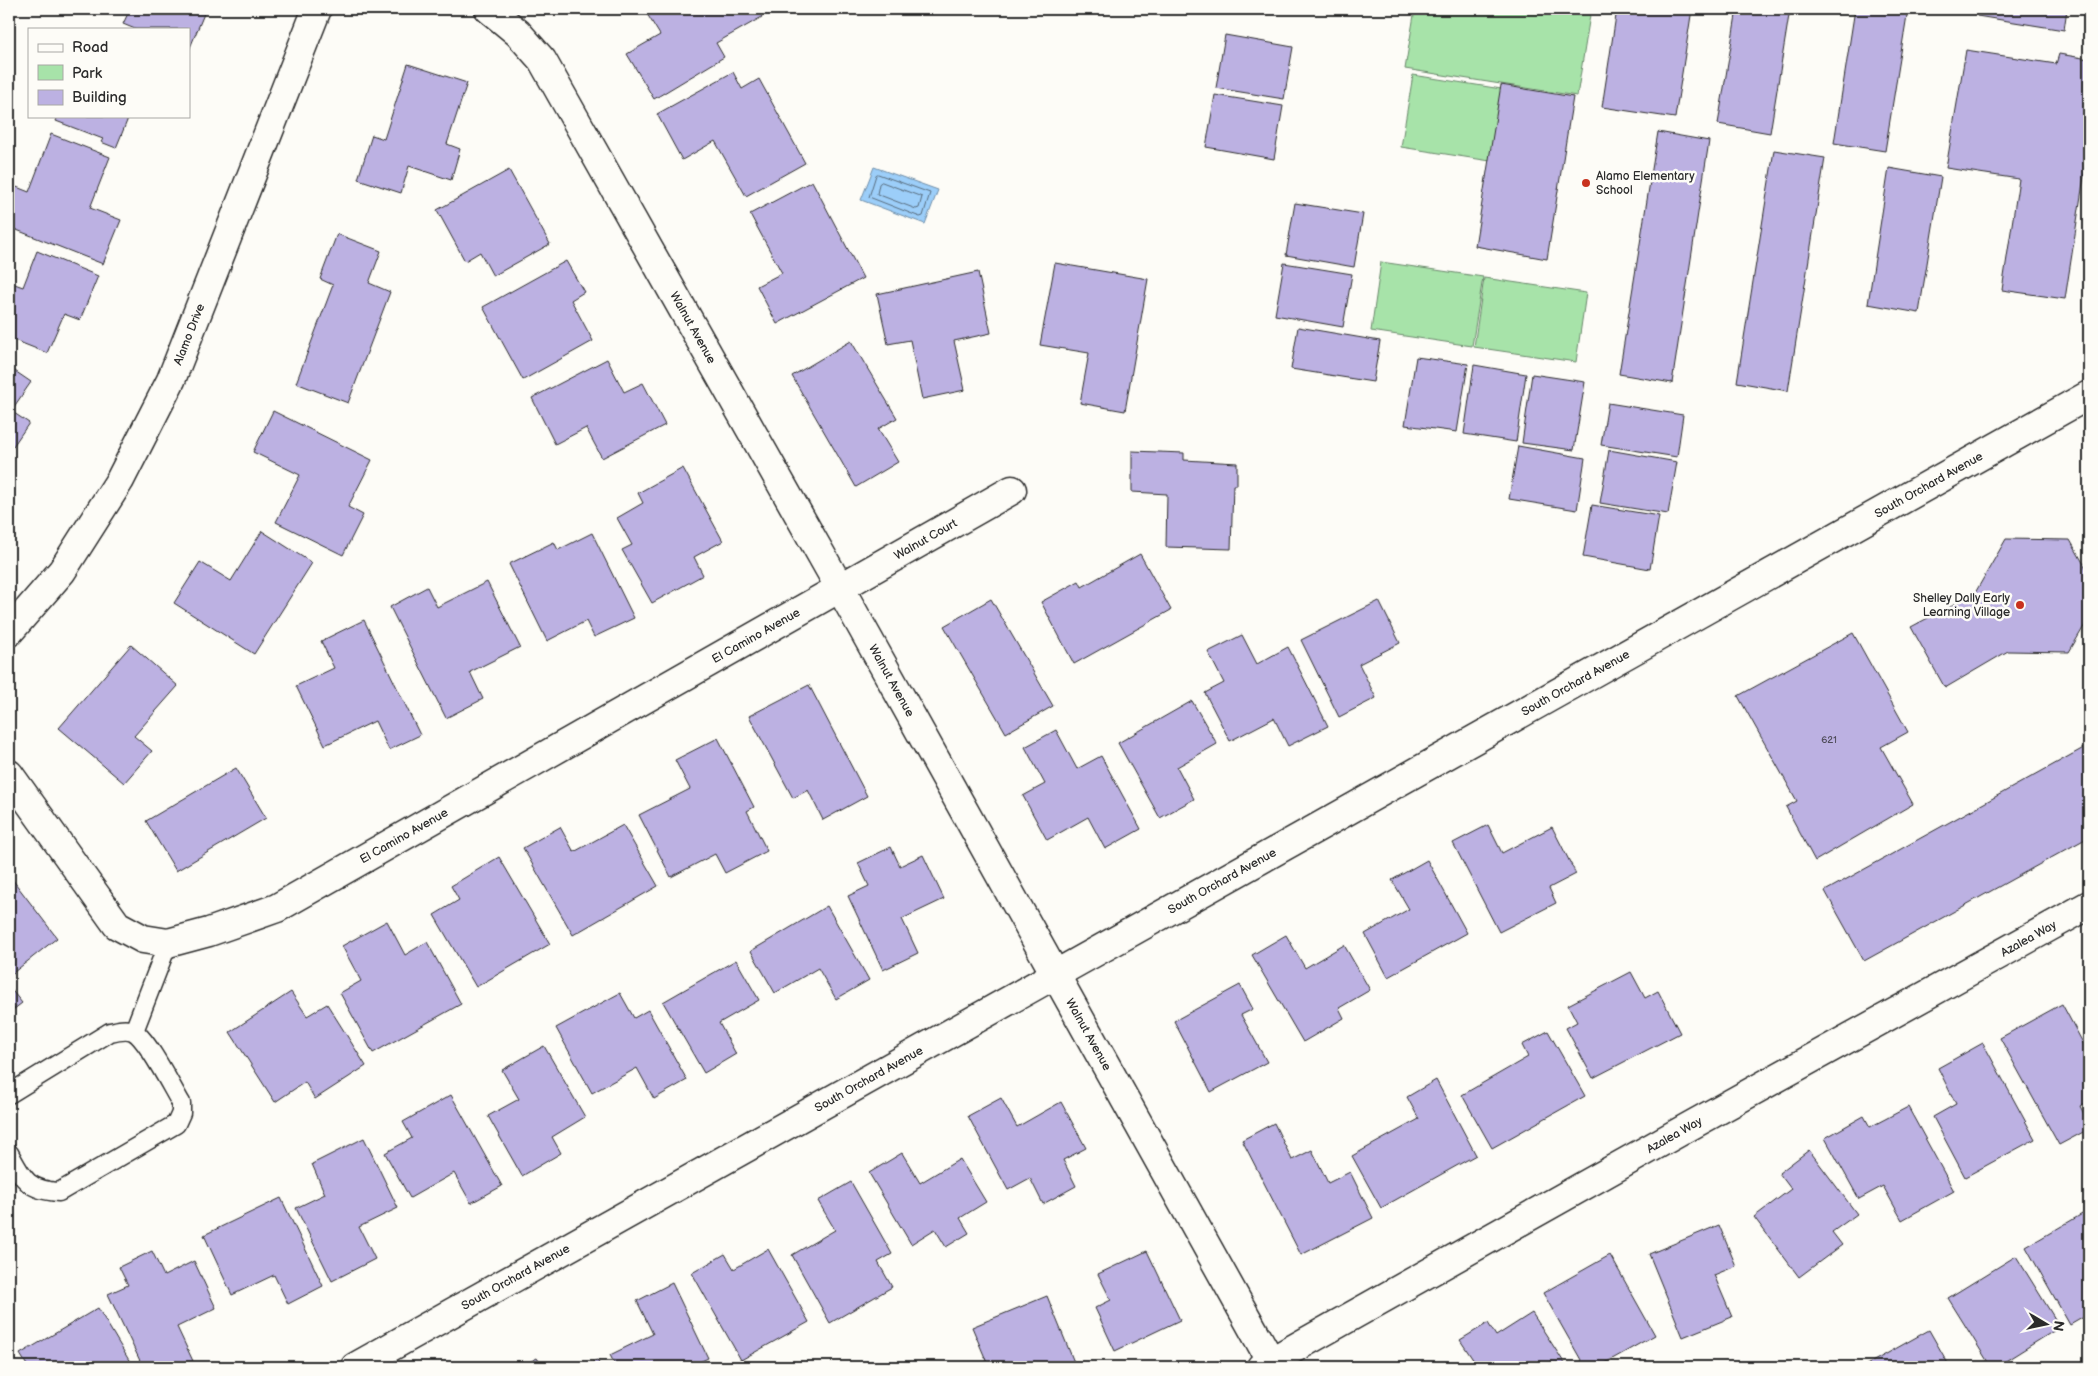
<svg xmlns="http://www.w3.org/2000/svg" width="2098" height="1376" font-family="'Balsamiq Sans',sans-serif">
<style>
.green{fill:#a7e3a9;stroke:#69876a}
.water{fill:#9ccef9;stroke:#6f8da7}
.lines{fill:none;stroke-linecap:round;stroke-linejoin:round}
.shore{stroke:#586c7d;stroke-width:1}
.building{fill:#bcb1e2;stroke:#2b2b2b}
.lane-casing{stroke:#2b2b2b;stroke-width:21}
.street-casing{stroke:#2b2b2b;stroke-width:31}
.secondary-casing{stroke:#2b2b2b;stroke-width:31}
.lane{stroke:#fdfcf7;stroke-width:18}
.street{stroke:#fdfcf7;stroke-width:28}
.secondary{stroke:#fdfcf7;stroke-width:28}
.poi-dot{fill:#c8321e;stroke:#fdfcf7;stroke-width:2}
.labels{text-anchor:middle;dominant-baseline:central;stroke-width:5;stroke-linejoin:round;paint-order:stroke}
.number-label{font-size:10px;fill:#4f4c59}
.poi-label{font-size:12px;fill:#2b2b2b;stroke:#fdfcf7;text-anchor:start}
.street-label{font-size:12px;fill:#2b2b2b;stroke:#fdfcf7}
</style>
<rect width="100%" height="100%" fill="#fdfcf7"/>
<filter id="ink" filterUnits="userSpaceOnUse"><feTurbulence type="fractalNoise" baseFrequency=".02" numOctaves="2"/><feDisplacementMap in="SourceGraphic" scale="10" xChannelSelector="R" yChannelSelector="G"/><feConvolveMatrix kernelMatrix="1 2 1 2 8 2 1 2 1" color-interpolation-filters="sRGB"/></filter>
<g filter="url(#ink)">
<!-- green -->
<g class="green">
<polygon points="1415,9 1591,9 1577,96 1405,69"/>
<polygon points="1413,75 1514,91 1503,163 1401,147"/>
<polygon points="1381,262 1483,277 1472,346 1371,331"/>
<polygon points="1484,278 1586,293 1576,362 1474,347"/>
</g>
<!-- water -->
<polygon class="water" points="874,167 938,190 925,224 861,200"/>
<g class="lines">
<!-- shore -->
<g class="shore">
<polygon points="878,174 930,193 923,216 920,217 869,197 876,175"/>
<polygon points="882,182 922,197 919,208 916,209 877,194 879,184"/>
</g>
</g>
<!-- building -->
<g class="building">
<polygon points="130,9 206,9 189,50 189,29 135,29 123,24"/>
<polygon points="644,9 757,9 762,17 716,43 724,57 654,99 627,54 660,35"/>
<polygon points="1617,9 1692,9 1675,118 1602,107"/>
<polygon points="1737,9 1790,9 1770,133 1718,124"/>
<polygon points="1855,9 1908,9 1885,151 1834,143"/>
<polygon points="1979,9 2067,9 2064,30 1977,16"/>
<polygon points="1225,35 1293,47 1284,99 1216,88"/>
<polygon points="1966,50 2056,64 2059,54 2089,59 2089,144 2065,299 2002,290 2019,179 1946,168"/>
<polygon points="408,64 467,83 447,144 460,149 451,180 409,166 401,193 358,179 372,135 384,139"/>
<polygon points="733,72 742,89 759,79 805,163 746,196 715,141 682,160 657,114"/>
<polygon points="1501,85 1573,97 1547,259 1475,246"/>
<polygon points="1215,95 1283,106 1274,159 1206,147"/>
<polygon points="58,116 129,116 116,148 101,142 103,139 56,121"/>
<polygon points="1658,132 1709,141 1672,383 1619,374"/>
<polygon points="51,134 110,157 90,208 121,220 103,264 9,227 9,184 29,192"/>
<polygon points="1774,150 1825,158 1788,391 1737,382"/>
<polygon points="1889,168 1941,177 1919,313 1868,304"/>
<polygon points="509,170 550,244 493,276 480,252 465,261 437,210"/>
<polygon points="812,181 863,278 777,324 757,286 782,273 750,214"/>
<polygon points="1295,203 1363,214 1354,267 1286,255"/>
<polygon points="337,234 381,251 369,283 390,292 348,403 296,383 333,285 320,279"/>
<polygon points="37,251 98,276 80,320 64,314 47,353 9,338 9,282 23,287"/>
<polygon points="566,261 584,292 571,300 593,341 523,380 483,307"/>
<polygon points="1055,263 1148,279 1125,411 1080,403 1089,353 1040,345"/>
<polygon points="1284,263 1352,274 1343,327 1275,315"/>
<polygon points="978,272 991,333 954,341 965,390 922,399 910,340 888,344 877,294"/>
<polygon points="1298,327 1380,341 1373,382 1291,369"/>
<polygon points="851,341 897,418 878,429 898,462 856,487 792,376"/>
<polygon points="1416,357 1468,364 1457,432 1405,425"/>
<polygon points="607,359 624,392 643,383 665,425 602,458 586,428 555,444 532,398"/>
<polygon points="1474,365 1526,374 1516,442 1464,434"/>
<polygon points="9,367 31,382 11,411 29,423 9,452"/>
<polygon points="1532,374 1585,382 1574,450 1522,443"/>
<polygon points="1608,403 1683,415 1677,457 1601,445"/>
<polygon points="273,411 372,460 348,507 363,515 343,555 276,522 300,475 253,452"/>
<polygon points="1518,446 1585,458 1577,510 1509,499"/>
<polygon points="1609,450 1677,462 1668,514 1600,503"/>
<polygon points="1132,451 1184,453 1184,460 1237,463 1237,485 1233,485 1231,549 1166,547 1167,494 1132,492"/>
<polygon points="683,468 723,541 694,557 703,575 652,603 622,550 632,545 617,518 643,503 638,493"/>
<polygon points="1592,505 1659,516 1650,569 1583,557"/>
<polygon points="262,531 312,563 254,654 174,603 200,562 231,581"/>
<polygon points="592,533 634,618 594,637 586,621 547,641 509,564 554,542 558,550"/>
<polygon points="2006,539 2070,540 2089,573 2089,618 2069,652 2008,651 1945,688 1911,627 1975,593"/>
<polygon points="1140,554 1171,610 1074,664 1041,602 1079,581 1082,587"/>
<polygon points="487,582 520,647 470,672 483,699 446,718 390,607 427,587 437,607"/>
<polygon points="991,599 1053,706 1006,733 944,626"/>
<polygon points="1379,601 1400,643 1359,664 1376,698 1339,717 1301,640"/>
<polygon points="364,620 420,735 389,750 375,721 325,745 296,686 334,668 321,641"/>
<polygon points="1853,633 1908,732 1881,747 1913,804 1815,861 1786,807 1797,801 1738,696"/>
<polygon points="1242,635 1257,664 1288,647 1328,726 1288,746 1274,718 1230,741 1205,693 1224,683 1208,652"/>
<polygon points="131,645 178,686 134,736 152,751 124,783 59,728"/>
<polygon points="809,685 867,796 823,820 808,790 793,798 749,716"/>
<polygon points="1192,701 1217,744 1177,767 1194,799 1160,818 1118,743"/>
<polygon points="1056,730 1077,769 1101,756 1141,829 1105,849 1088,817 1047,840 1023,796 1045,784 1025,747"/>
<polygon points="718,738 754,807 747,811 767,851 725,873 715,854 671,877 639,815 690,789 675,760"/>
<polygon points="2089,745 2089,837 1864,961 1825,891"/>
<polygon points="236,768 266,818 176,871 146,821"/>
<polygon points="623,825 658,886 573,935 523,848 560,827 574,852"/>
<polygon points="1488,825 1502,853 1552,827 1576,874 1549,888 1556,903 1499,932 1453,843"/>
<polygon points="891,847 900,866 923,855 944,899 902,919 918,953 883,970 848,896 869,886 858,863"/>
<polygon points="499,857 550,944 476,987 434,915 459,900 451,886"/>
<polygon points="1427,860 1467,933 1388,977 1365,934 1409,909 1392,880"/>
<polygon points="9,875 57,938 9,976"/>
<polygon points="827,906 869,980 836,999 818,968 775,993 751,951"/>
<polygon points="387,921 405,955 427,942 461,1004 373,1053 340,993 361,981 342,946"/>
<polygon points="1286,935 1305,968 1344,945 1370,990 1339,1008 1344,1018 1303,1042 1252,955"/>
<polygon points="736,960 759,1000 719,1023 736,1054 704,1073 663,1002"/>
<polygon points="1631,972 1645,998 1658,991 1680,1033 1593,1078 1566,1028 1577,1022 1568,1005"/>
<polygon points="1240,985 1253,1009 1241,1015 1267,1062 1211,1092 1174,1021"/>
<polygon points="9,987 22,1003 9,1013"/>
<polygon points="291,992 307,1016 327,1004 366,1066 315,1099 305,1082 275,1102 230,1032"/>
<polygon points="620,993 634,1018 648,1010 687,1080 654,1099 637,1068 592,1093 556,1028"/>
<polygon points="2062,1004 2089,1054 2089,1101 2080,1106 2089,1124 2089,1129 2059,1145 2000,1038"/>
<polygon points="1548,1031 1585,1096 1492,1148 1462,1095 1528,1057 1522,1045"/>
<polygon points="1983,1043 2035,1139 1965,1177 1933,1117 1956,1104 1938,1068"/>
<polygon points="544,1046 585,1117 552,1137 561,1153 522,1176 488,1116 519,1099 502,1070"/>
<polygon points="1436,1080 1476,1155 1381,1208 1352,1156 1419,1119 1407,1097"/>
<polygon points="451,1095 502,1186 471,1203 454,1173 410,1198 385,1153 412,1138 403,1122"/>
<polygon points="1001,1098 1017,1127 1061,1102 1086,1148 1063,1160 1076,1186 1043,1204 1030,1178 1008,1190 968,1116"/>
<polygon points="1908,1107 1954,1191 1902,1220 1883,1186 1859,1199 1825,1138 1864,1116 1870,1127"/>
<polygon points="1274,1123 1292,1160 1312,1150 1328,1183 1350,1172 1373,1218 1301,1255 1242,1140"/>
<polygon points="364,1138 398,1208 359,1227 375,1259 332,1281 296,1208 325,1194 312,1164"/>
<polygon points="1809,1150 1857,1214 1832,1232 1842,1245 1799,1277 1754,1217 1791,1189 1779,1173"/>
<polygon points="902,1153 920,1183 960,1159 986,1202 960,1218 969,1233 946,1247 935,1229 911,1244 869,1173"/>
<polygon points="851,1182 892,1254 878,1262 892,1287 830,1323 792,1255 835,1230 818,1201"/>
<polygon points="281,1198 323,1286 288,1304 274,1275 232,1295 204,1235"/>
<polygon points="2089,1210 2089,1314 2070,1325 2026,1247"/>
<polygon points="1719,1225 1736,1266 1714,1275 1732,1317 1683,1337 1649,1254"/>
<polygon points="768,1249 809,1322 741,1360 692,1273 725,1254 734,1269"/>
<polygon points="152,1251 164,1276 194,1261 216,1308 177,1327 193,1361 180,1367 143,1367 108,1294 128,1285 119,1267"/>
<polygon points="1147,1251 1180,1320 1115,1351 1095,1308 1111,1300 1098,1274"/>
<polygon points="1610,1255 1655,1335 1598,1367 1585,1367 1543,1293"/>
<polygon points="2016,1256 2060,1327 1996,1367 1991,1367 1948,1298"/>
<polygon points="672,1283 708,1358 689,1367 616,1367 610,1355 653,1334 637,1301"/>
<polygon points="1047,1296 1076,1367 989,1367 972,1327"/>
<polygon points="98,1308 133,1367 28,1367 20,1354"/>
<polygon points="1532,1313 1567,1367 1478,1367 1460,1340 1488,1323 1496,1336"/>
<polygon points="1929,1330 1950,1367 1863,1367"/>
<polygon points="537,1358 543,1367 520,1367"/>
<polygon points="597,1360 601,1367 583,1367"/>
</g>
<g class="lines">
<defs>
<g id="lane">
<polyline points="134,1031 168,943"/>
<path d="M9,1094L110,1032C118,1030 126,1028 133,1031C147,1038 172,1088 181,1103V1113L176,1124L59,1192C27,1190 23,1179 9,1153"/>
</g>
<g id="street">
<path id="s1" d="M489,9L518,33L542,60L840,588L1274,1367"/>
<path id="s2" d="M9,774L117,925L143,939L168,943L209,932L277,908L1012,490"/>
<path id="s3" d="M1261,1367L1690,1126L2089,905"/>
</g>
<g id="secondary">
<path id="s4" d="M9,632L62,571L120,480L171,380L317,9"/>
<path id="s5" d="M355,1367L2089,395"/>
</g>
</defs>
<!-- lane casing -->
<use href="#lane" class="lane-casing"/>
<!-- street casing -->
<use href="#street" class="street-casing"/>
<!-- secondary casing -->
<use href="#secondary" class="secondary-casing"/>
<!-- lane -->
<use href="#lane" class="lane"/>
<!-- street -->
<use href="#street" class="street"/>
<!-- secondary -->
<use href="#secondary" class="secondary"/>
</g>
</g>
<!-- markers -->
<g class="poi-dot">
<circle cx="1586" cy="183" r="5"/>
<circle cx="2020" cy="605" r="5"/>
</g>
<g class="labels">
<!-- number labels -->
<g class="number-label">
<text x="1829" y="740">621</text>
</g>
<!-- poi labels -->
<g class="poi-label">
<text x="1596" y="176">Alamo Elementary<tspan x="1596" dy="14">School</tspan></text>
<text x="2010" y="598" text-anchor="end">Shelley Dally Early<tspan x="2010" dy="14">Learning Village</tspan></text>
</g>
<!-- street labels -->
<g class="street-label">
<text stroke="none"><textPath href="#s1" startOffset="381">Walnut Avenue</textPath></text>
<text stroke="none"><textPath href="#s4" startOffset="350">Alamo Drive</textPath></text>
<text stroke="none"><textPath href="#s5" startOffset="1804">South Orchard Avenue</textPath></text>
<text stroke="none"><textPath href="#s2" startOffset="1101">Walnut Court</textPath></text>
<text stroke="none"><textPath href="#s2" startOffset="906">El Camino Avenue</textPath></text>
<text stroke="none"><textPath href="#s1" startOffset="786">Walnut Avenue</textPath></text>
<text stroke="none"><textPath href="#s5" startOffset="1399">South Orchard Avenue</textPath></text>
<text stroke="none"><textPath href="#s2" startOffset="501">El Camino Avenue</textPath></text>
<text stroke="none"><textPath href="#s5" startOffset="994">South Orchard Avenue</textPath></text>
<text stroke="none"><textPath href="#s3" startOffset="879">Azalea Way</textPath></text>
<text stroke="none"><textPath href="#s1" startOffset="1191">Walnut Avenue</textPath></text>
<text stroke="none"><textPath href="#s5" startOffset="589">South Orchard Avenue</textPath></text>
<text stroke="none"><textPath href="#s3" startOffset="474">Azalea Way</textPath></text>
<text stroke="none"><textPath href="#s5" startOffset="184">South Orchard Avenue</textPath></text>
</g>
</g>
<!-- margin -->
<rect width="2098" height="1376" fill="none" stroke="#fdfcf7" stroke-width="30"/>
<rect x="15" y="15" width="2068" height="1346" fill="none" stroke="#2b2b2b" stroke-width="2" filter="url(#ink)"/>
<!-- legend -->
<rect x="28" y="28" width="162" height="90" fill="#fdfcf7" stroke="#a9a8a5"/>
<rect x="38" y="44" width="25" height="8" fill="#fdfcf7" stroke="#a9a8a5"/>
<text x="72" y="52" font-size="15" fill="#2b2b2b">Road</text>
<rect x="38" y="65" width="25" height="15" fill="#a7e3a9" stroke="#a9a8a5"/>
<text x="72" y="78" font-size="15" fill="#2b2b2b">Park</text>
<rect x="38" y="90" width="25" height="15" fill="#bcb1e2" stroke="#a9a8a5"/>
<text x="72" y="102" font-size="15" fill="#2b2b2b">Building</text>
<!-- north arrow -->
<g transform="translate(2046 1324) rotate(99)" stroke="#fdfcf7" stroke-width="4" paint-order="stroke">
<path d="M0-4L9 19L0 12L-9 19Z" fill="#2b2b2b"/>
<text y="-8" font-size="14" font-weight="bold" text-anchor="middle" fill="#2b2b2b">N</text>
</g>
</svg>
